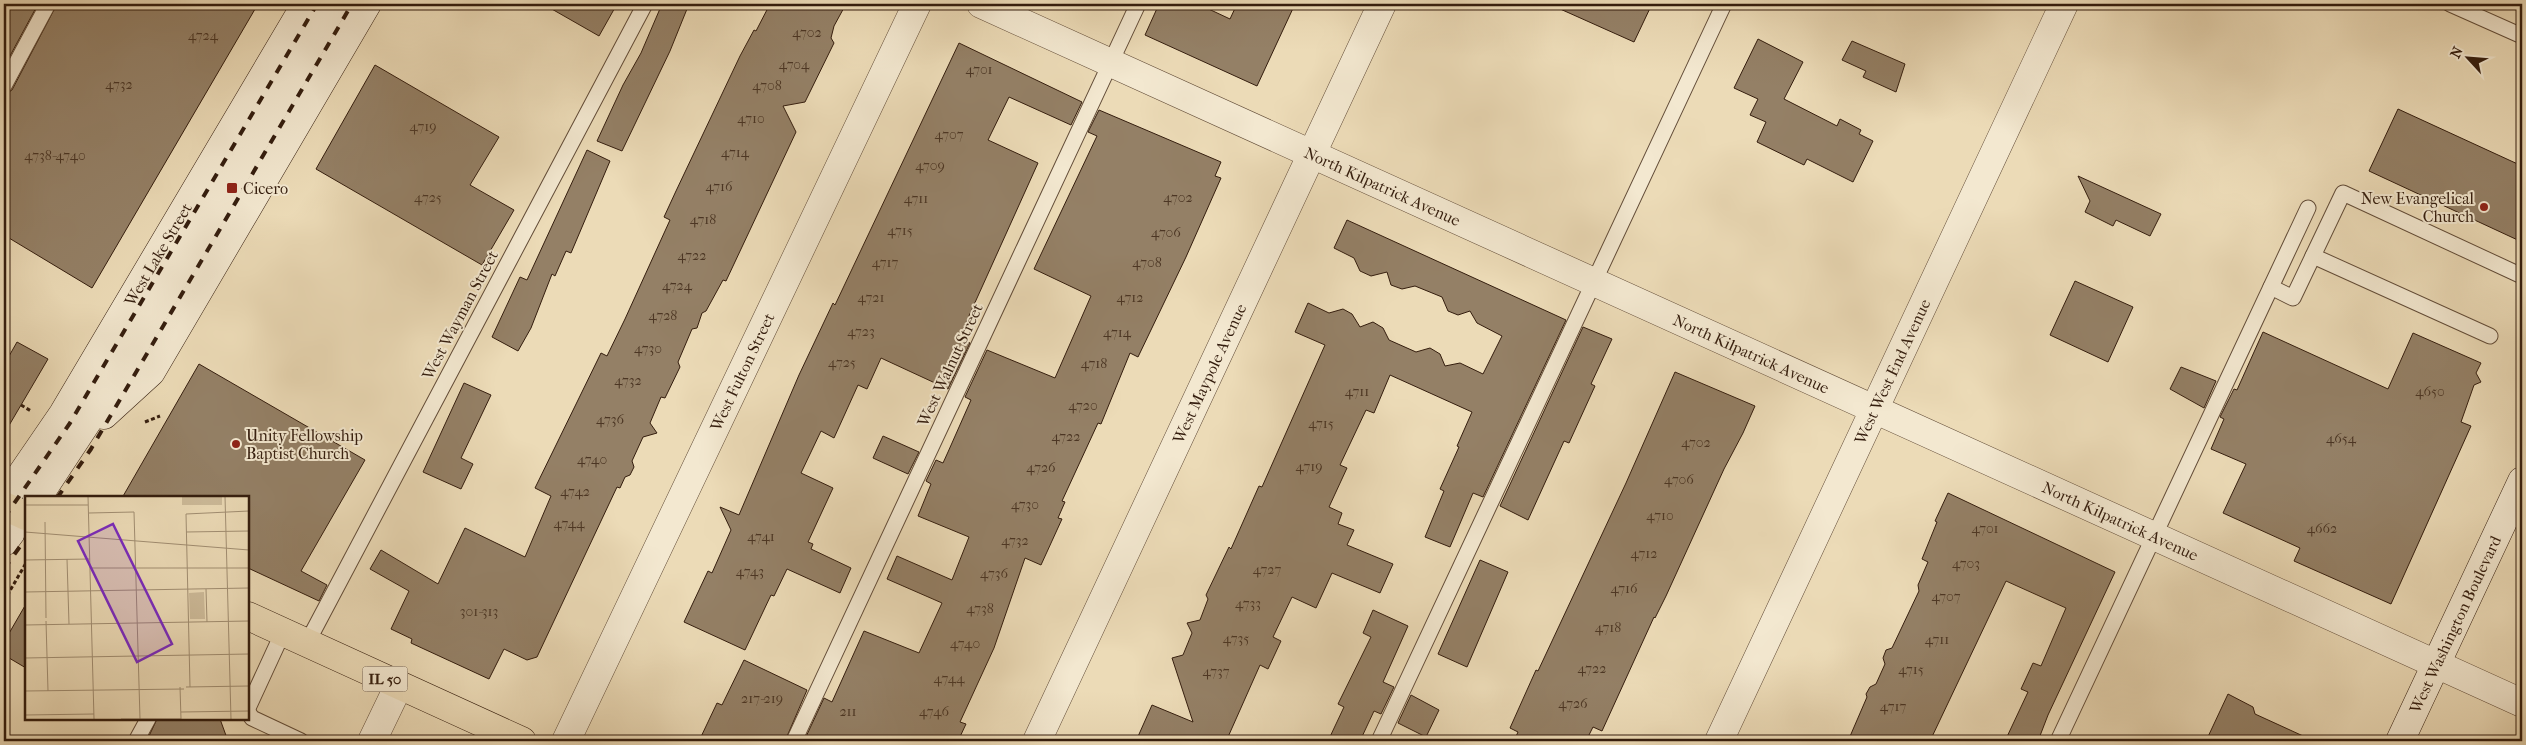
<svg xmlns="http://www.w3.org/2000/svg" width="2526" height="745" font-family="'IM FELL French Canon',serif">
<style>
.building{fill:#948066;stroke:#341d0e}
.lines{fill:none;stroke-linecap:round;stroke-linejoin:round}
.lane-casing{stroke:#624c38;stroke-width:17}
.street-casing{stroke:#624c38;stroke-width:29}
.secondary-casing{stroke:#341d0e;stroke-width:29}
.primary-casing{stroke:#341d0e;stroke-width:29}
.path{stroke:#341d0e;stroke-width:3;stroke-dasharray:4 2.5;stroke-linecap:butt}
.lane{stroke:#f3e8d0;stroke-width:15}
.street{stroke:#f3e8d0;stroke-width:28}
.secondary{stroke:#f3e8d0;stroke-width:28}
.primary{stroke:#ecdbb7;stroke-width:28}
.rail{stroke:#341d0e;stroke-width:4;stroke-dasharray:9 9;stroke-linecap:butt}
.poi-dot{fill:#8f2418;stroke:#f3e8d0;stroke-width:2}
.labels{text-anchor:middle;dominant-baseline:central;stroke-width:4;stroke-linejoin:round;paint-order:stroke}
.number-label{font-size:14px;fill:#4c3624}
.shield{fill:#f3e8d0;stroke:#6d5a48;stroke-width:1}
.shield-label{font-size:15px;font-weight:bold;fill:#341d0e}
.street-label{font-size:16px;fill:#341d0e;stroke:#f3e8d0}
.poi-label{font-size:16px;fill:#341d0e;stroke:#f3e8d0;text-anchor:start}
.inset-road{fill:none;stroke:#a28f73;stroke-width:1}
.view{fill:#7b2cbf;fill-opacity:0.15;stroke:#7b2cbf;stroke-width:2.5}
.inset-edge{fill:none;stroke:#341d0e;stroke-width:2.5}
</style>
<rect width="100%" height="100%" fill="#ecdbb7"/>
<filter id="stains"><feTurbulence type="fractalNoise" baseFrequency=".004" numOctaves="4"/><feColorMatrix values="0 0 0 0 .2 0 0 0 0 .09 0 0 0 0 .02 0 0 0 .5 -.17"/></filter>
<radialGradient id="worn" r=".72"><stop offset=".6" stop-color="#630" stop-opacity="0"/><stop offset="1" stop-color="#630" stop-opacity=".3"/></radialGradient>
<!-- building -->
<g class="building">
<polygon points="4,4 38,4 4,67"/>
<polygon points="57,4 258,4 92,288 4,235 4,95 12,90"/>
<polygon points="543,4 617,4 599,36"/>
<polygon points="662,4 689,4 670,51 622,151 597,141 623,85 641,53"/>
<polygon points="770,4 846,4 834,26 831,38 834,43 805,102 783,106 796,132 726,281 723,280 706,311 702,313 697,328 692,329 678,362 680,367 665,398 661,397 650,423 657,433 643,437 632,461 634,467 630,475 625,477 620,488 617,487 537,657 527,660 504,649 489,679 411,643 412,639 391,629 409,591 370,569 381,550 438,584 465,528 525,557 551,496 535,488 601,353 607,356 625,319 670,220 664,217 676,191 740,56 754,30 756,31"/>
<polygon points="1159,4 1198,4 1230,19 1237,4 1295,4 1257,86 1145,35"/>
<polygon points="1549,4 1652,4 1634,42"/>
<polygon points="1758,39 1803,62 1784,99 1837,126 1840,119 1861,130 1859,134 1873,141 1853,182 1807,159 1804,165 1757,142 1766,122 1750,115 1758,99 1734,88"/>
<polygon points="1852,41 1905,64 1896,92 1863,77 1866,71 1842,60"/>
<polygon points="959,43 1082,102 1071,125 1009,97 988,140 1038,163 959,338 970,343 948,389 881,358 867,389 858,385 834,438 821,431 801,473 833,488 808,542 813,544 811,549 851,568 840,593 787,569 774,596 771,595 745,650 684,622 708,571 712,573 731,530 720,507 739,515 799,375 833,303 835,305"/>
<polygon points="375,65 499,137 470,185 514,210 482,265 316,169"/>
<polygon points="2398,109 2522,166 2522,242 2369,171"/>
<polygon points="1099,110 1221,162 1215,176 1221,178 1186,257 1138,357 1130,353 1101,424 1098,423 1062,501 1065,502 1058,518 1062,519 1041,565 1025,558 994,648 960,722 966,724 958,741 804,741 824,698 832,702 864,631 919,653 942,603 887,579 897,556 952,580 969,537 918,516 931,484 926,481 936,460 943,463 948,452 971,400 965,397 987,350 1055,378 1091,296 1034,269 1097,136 1088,132"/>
<polygon points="587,150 610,161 571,253 566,251 555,276 552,274 531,328 518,351 492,337 520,277 527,280"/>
<polygon points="2078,176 2161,214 2150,236 2116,220 2113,226 2085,212 2090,201"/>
<polygon points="1347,220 1566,320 1483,497 1473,493 1450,547 1425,537 1444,491 1440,489 1459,447 1457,446 1472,412 1390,375 1374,413 1366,410 1340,465 1347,468 1329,507 1342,513 1338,524 1354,530 1347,545 1393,564 1380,593 1332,573 1316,608 1292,597 1273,637 1281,641 1268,669 1260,665 1228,737 1238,741 1136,741 1152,705 1193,722 1172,658 1183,655 1192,633 1187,623 1200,620 1208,599 1206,595 1229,547 1231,549 1259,486 1262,487 1325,345 1295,332 1308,303 1329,313 1343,309 1352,314 1360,327 1373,322 1383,328 1389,340 1416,352 1430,348 1440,354 1445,366 1460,363 1483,374 1502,336 1477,323 1470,311 1458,315 1448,311 1442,297 1415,286 1402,289 1391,285 1387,272 1371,276 1360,271 1354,258 1334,248"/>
<polygon points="2075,281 2133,307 2108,362 2050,335"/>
<polygon points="1583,327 1612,339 1591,384 1595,386 1569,443 1564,441 1528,520 1500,506"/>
<polygon points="2263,332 2388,389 2413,333 2481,363 2476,373 2481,382 2474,385 2461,422 2471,426 2391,604 2294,561 2300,548 2223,513 2246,464 2211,449 2224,419 2220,417 2234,389 2237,390"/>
<polygon points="17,342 48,359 4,434 4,365"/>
<polygon points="199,364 365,460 301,571 327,585 319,601 248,568 248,498 122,498"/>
<polygon points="2181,367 2216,381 2204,408 2170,389"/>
<polygon points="1675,372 1755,406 1743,433 1724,469 1666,596 1655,618 1654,617 1602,731 1593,727 1586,741 1514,741 1518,732 1510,728 1527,690 1536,670 1538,671 1626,483"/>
<polygon points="464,383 491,395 461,458 473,464 461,489 423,472"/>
<polygon points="883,436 919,452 908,474 873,458"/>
<polygon points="1948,493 2115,572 2048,715 2038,741 2005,741 2028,692 2021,689 2033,663 2041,666 2066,608 2006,581 1930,741 1848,741 1867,697 1866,694 1870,687 1876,684 1885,664 1883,658 1886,650 1892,648 1919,591 1918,585 1928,562 1922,559 1937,522 1935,521"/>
<polygon points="1480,560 1508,572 1467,667 1438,654"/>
<polygon points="26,604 26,668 4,655 4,642"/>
<polygon points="1373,610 1408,626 1383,682 1394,687 1381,714 1374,711 1360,741 1328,741 1344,707 1338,704 1371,637 1363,633"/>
<polygon points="744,660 807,690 785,741 699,741 717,703 722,705"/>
<polygon points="2228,694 2253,707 2255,714 2314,741 2206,741"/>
<polygon points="1411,695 1439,710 1426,737 1398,723"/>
<polygon points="157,719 220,719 228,741 158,741 149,736"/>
</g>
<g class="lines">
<defs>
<g id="lane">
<polyline points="2450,4 2522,36"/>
<polyline points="4,86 48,4"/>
<polyline points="2271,287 2293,298 2313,256"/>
<polyline points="2490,336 2313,256 2343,193 2522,276"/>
<polyline points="307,643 645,4"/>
<polyline points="248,708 283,632"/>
<polyline points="248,712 252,718 301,741"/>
<polyline points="136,741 148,719"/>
<polyline points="794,741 1138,4"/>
<polyline points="1379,741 1724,4"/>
<polyline points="2058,741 2308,208"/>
</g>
<g id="street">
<path id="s1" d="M981,4L2522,703"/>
<polyline points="372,741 399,685"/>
<path id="s2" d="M566,741L917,4"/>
<path id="s3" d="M1037,741L1382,4"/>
<path id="s4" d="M1719,741L2064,4"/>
</g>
<g id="secondary">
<polyline points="104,415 151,372 367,4"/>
<polyline points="37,498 114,381 335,4"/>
<path id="s5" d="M4,500L63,414L306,4"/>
<polyline points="4,542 26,512"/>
<path id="s6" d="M2400,741L2522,481"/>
</g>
<g id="primary">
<polyline points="4,506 26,516"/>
<polyline points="248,616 522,741"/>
</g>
</defs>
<!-- lane casing -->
<use href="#lane" class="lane-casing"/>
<!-- street casing -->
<use href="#street" class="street-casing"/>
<!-- secondary casing -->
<use href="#secondary" class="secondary-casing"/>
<!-- primary casing -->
<use href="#primary" class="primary-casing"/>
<!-- path -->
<g class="path">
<polyline points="21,405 31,411"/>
<polyline points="145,422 160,416"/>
<polyline points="4,601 26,563"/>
</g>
<!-- lane -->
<use href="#lane" class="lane"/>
<!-- street -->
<use href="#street" class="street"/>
<!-- secondary -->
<use href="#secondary" class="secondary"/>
<!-- primary -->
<use href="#primary" class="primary"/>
<!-- rail -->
<g class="rail">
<polyline points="57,498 91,449 352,4"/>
<polyline points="4,518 70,423 317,4"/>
<polyline points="4,569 26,538"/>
</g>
</g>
<!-- markers -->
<g class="poi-dot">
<rect x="226" y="182" width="12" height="12" rx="2.5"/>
<circle cx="2484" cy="207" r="5"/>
<circle cx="236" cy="444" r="5"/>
</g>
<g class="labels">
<!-- number labels -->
<g class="number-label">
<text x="807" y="32">4702</text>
<text x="203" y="35">4724</text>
<text x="794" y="64">4704</text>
<text x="979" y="69">4701</text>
<text x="119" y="84">4732</text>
<text x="767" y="85">4708</text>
<text x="751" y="118">4710</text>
<text x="423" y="126">4719</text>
<text x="949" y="134">4707</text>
<text x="735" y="152">4714</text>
<text x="55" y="155">4738-4740</text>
<text x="930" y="165">4709</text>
<text x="719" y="186">4716</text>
<text x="428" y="197">4725</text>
<text x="1178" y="197">4702</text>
<text x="916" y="198">4711</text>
<text x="703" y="219">4718</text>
<text x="900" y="230">4715</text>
<text x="1166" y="232">4706</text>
<text x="692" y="255">4722</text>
<text x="885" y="262">4717</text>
<text x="1147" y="262">4708</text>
<text x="677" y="285">4724</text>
<text x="871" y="297">4721</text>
<text x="1130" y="297">4712</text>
<text x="663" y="315">4728</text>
<text x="861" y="331">4723</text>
<text x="1117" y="332">4714</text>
<text x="648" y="348">4730</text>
<text x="842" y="362">4725</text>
<text x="1094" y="363">4718</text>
<text x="628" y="380">4732</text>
<text x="1357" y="391">4711</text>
<text x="2430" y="391">4650</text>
<text x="1083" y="405">4720</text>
<text x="610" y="419">4736</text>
<text x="1321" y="423">4715</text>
<text x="1066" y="436">4722</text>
<text x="2341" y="438">4654</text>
<text x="1696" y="442">4702</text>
<text x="592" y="459">4740</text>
<text x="1309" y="466">4719</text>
<text x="1041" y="467">4726</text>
<text x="1679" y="479">4706</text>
<text x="575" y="491">4742</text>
<text x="1025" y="504">4730</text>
<text x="1660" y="515">4710</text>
<text x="569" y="523">4744</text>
<text x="1985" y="528">4701</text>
<text x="2322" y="528">4662</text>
<text x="761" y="536">4741</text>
<text x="1015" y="540">4732</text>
<text x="1644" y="553">4712</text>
<text x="1966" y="563">4703</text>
<text x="1267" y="569">4727</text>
<text x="750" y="571">4743</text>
<text x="994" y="573">4736</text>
<text x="1624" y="588">4716</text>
<text x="1946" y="596">4707</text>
<text x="1248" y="603">4733</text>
<text x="980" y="608">4738</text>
<text x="479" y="611">301-313</text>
<text x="1608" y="627">4718</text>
<text x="1236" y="638">4735</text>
<text x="1937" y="639">4711</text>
<text x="965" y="643">4740</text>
<text x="1592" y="668">4722</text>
<text x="1911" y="669">4715</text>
<text x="1216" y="671">4737</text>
<text x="949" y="678">4744</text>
<text x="762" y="698">217-219</text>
<text x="1573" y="703">4726</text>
<text x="1893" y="706">4717</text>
<text x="848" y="711">211</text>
<text x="934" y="711">4746</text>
</g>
<!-- shield labels -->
<rect class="shield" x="362.5" y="666.5" width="45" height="25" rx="4"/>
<g class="shield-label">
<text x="385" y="679">IL 50</text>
</g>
<!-- street labels -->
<g class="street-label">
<text stroke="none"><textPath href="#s1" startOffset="441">North Kilpatrick Avenue</textPath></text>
<text stroke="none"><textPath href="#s5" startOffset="290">West Lake Street</textPath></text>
<text transform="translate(460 315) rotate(-62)">West Wayman Street</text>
<text stroke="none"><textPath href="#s1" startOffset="846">North Kilpatrick Avenue</textPath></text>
<text transform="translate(950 365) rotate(-65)">West Walnut Street</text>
<text stroke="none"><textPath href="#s2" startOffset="409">West Fulton Street</textPath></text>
<text stroke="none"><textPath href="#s3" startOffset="406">West Maypole Avenue</textPath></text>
<text stroke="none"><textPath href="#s4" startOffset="408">West West End Avenue</textPath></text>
<text stroke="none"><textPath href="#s1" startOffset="1251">North Kilpatrick Avenue</textPath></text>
<text stroke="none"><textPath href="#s6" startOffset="129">West Washington Boulevard</textPath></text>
</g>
<!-- poi labels -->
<g class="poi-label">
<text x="243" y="188">Cicero</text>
<text x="2474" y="198" text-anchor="end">New Evangelical<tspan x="2474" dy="18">Church</tspan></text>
<text x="246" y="435">Unity Fellowship<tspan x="246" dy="18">Baptist Church</tspan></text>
</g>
</g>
<!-- overview -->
<g transform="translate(25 496)">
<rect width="224" height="224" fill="#ecdbb7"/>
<path d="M157,0H197V9H157ZM179,96L180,123H165L164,97Z" fill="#cdbb9a"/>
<path class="inset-road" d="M63,0L69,223M200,0L206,223M0,9H63M64,17L109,16L115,223M20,26L21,122M0,36L224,54M161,36L224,35M42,63L44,128M0,64L65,63M65,72H224M181,93L182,126M0,96L224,92M21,125L23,195M0,129L224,125M0,162L224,158M155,191L156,223M161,191L224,190M165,191L161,18L224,15M0,195L159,193M156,216L224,215M0,219L69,218M96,223H156"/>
<path class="view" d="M88,28L147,148L112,166L53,45Z"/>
<rect width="224" height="224" class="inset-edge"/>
</g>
<!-- margin -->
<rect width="2526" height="745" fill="none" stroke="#ecdbb7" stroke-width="20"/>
<rect x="5" y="5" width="2516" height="735" fill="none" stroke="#341d0e" stroke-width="2.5"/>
<rect x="10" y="10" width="2506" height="725" fill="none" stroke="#341d0e"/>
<!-- north arrow -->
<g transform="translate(2468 58) rotate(296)" stroke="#f3e8d0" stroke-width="4" paint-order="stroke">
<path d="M0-4L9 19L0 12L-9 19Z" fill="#341d0e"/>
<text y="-8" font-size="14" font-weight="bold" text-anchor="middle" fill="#341d0e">N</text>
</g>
<rect width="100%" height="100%" filter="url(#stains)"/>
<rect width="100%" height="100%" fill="url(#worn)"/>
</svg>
